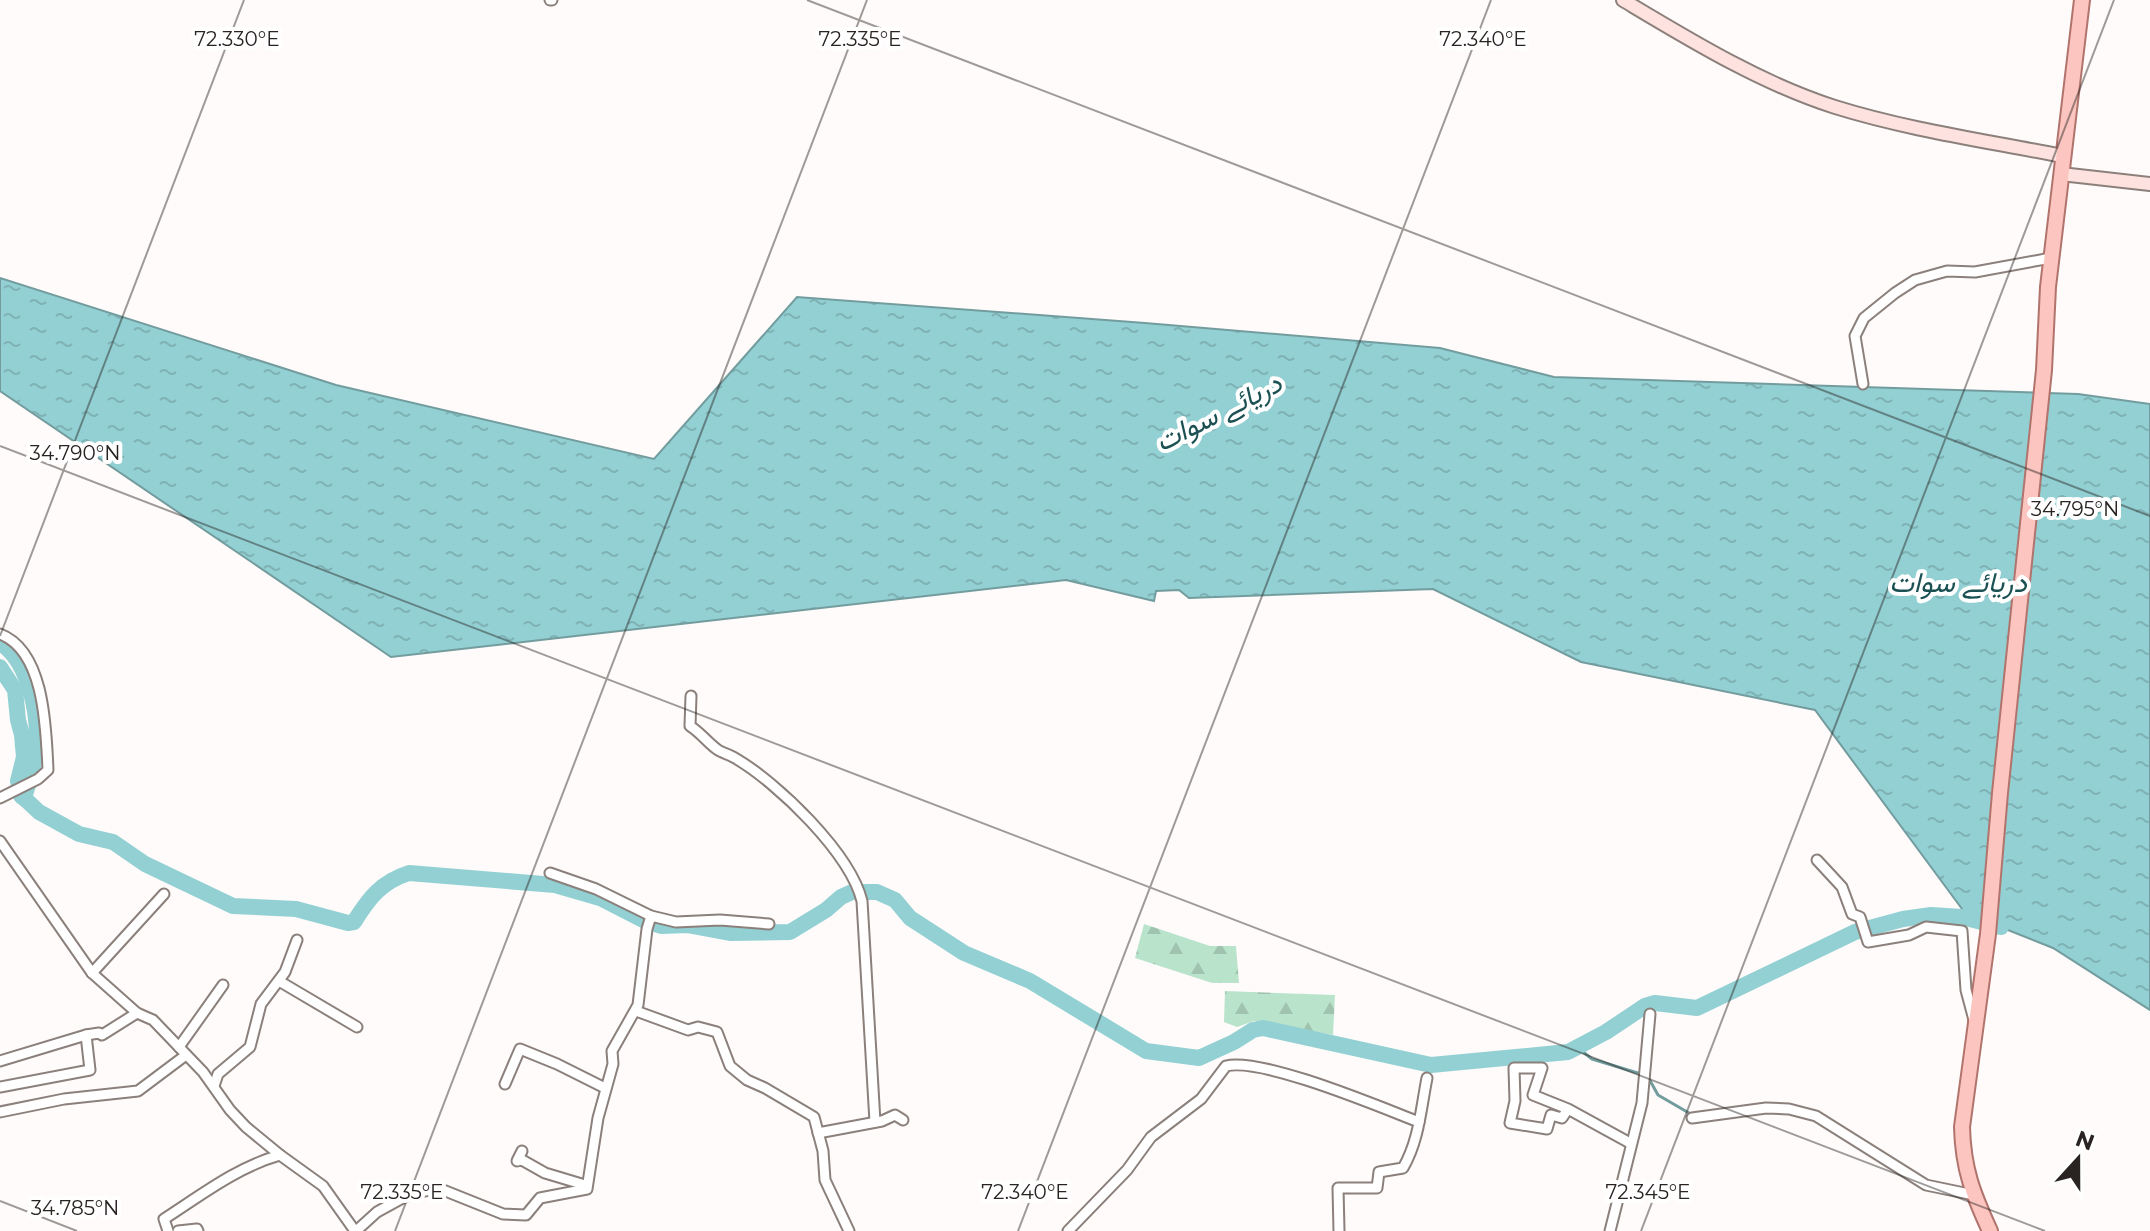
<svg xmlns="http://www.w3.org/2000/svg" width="2150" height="1231" font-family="Montserrat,Vazirmatn,sans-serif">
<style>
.forest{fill:url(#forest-firs)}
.water{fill:url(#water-ripples);stroke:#739c9e;stroke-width:2}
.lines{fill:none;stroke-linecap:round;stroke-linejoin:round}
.stream{stroke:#739c9e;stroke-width:3}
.river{stroke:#93d0d3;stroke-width:16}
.minor-casing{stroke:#8b807b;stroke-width:13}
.secondary-casing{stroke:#8b807b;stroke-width:16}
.primary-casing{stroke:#b1746d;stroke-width:18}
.minor{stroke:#fff;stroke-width:9}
.secondary{stroke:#fee2df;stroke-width:12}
.primary{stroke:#fcc5bf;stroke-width:14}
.ticks{fill:none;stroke:#292422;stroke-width:2;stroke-opacity:0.45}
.labels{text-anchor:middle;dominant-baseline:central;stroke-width:8;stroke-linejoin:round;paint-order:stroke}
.water-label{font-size:28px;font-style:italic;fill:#1b5153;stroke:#fff}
.ticks-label{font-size:20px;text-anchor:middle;fill:#292422;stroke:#fff;stroke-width:8;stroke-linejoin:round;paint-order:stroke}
</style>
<defs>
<pattern id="forest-firs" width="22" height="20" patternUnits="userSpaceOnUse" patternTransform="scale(2)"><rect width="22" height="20" fill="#b9e4cb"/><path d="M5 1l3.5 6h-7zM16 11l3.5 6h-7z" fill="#9fc3ae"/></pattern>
<pattern id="water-ripples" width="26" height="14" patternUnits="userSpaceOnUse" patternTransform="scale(2)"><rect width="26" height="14" fill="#93d0d3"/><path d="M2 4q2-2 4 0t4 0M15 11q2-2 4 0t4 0" fill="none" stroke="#7fb2b5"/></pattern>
</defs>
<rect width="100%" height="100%" fill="#fefbfa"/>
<!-- forest -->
<g class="forest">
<polygon points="1144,924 1210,946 1236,946 1239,983 1212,983 1135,958"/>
<polygon points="1225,991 1335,995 1333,1035 1254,1021 1237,1027 1224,1022"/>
</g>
<!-- water -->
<polygon class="water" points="0,278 336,385 654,459 797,297 1145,323 1440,348 1554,377 2078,394 2150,404 2150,1010 2053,948 1965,913 1815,710 1581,662 1433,589 1189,598 1179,590 1156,591 1154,601 1066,580 391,657 0,391"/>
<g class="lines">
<!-- stream -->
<g class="stream">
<polyline points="1577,1047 1592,1059 1641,1074"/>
<polyline points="1648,1077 1658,1095 1689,1113"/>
</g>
<!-- river -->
<g class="river">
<path d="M0,643C29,661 40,717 36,750C34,767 29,782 24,798L39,812L79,834L113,842L145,864L233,906L296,909L348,923L354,922C369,898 381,882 409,873L555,885L600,898L643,920L661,926L687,925L730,933L790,932L826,910L841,897L852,892H877L895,900L910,918L964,953L1030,981L1146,1051L1199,1058L1234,1042L1253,1030L1263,1028L1431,1065L1568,1052L1606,1032L1645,1006L1655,1003L1697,1008L1855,932L1903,919L1931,915L1962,917L2001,927"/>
<polyline points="0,667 15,690 18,720 22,735 24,757 18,781 21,796 24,798"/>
</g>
<defs>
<g id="minor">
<polyline points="550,0 552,0"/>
<polyline points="1863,384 1855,336 1864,318 1895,293 1915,280 1947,271 1975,272 2051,258"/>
<path d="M0,634C45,651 46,729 48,770L38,779L0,798"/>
<path d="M691,696L690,726C701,733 708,743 718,750C723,753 730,755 735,758C778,783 850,853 862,901L875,1122"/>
<polyline points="0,841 92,973 137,1013 153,1020 203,1072 230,1110 246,1127 280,1155 323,1186 355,1231"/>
<polyline points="1817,860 1842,887 1852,914 1860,917 1868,942 1909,935 1926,927 1962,931 1966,990 1974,1020"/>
<polyline points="550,873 596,889 651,916 676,922 720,920 769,924"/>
<polyline points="92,973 164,894"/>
<polyline points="279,981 357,1027"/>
<polyline points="636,1011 688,1030 698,1027 717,1032 730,1066 747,1080 765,1088 814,1117 823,1151 825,1180 849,1231"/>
<polyline points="179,1047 223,985"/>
<polyline points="0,1061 86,1035 99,1033 102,1035 137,1013"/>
<polyline points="505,1084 520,1049 557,1064 605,1088"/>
<polyline points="214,1086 218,1074 250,1047 261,1004 285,972 297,940"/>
<polyline points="0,1087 90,1070 86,1035"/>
<polyline points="1568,1109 1533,1095 1542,1068 1514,1068 1515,1101 1510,1123 1547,1129 1551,1115 1562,1118 1568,1109 1630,1143"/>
<polyline points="0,1112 64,1099 138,1091 186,1055"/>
<polyline points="1692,1118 1766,1108 1789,1109 1816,1116 1926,1185 1974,1195"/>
<polyline points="818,1133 882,1121 895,1115 903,1120"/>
<polyline points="522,1151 517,1161 522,1160 545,1173 585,1185"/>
<path d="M168,1231L164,1219C200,1196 237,1167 280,1155"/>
<polyline points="178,1231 197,1229 198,1231"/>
<polyline points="356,1231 377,1212 408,1195 438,1188 503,1214 526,1215 540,1198 587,1189 598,1118 613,1064 612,1051 638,1005 647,929 651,916"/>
<path d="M1068,1231L1127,1170L1151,1137L1201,1099L1226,1066C1262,1057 1380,1107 1419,1122"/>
<path d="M1339,1231L1338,1188H1377L1379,1172L1403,1168C1419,1141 1421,1108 1427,1078"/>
<polyline points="1610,1231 1642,1103 1650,1014"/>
</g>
<g id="secondary">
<path d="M1623,0C1690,40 1760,83 1835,107C1909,130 1987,141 2062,156"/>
<polyline points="2061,174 2150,184"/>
</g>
<path id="primary" d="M1990,1231C1973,1194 1963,1169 1962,1127L1988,934L2000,793L2044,370L2048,287L2082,0"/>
</defs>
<!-- minor casing -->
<use href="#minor" class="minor-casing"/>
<!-- secondary casing -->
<use href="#secondary" class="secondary-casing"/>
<!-- primary casing -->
<use href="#primary" class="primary-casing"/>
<!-- minor -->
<use href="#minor" class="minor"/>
<!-- secondary -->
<use href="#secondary" class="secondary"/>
<!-- primary -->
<use href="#primary" class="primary"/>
</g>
<!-- ticks -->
<path class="ticks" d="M807,0L2150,516M0,446L2045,1231M0,636L244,0M0,1201L77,1231M395,1231L867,0M1018,1231L1491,0M1641,1231L2114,0"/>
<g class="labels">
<!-- water labels -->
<g class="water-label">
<text transform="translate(1218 412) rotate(-27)">دریائے سوات</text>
<text x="1958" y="582">دریائے سوات</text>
</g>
</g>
<g class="ticks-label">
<text x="1483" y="46">72.340°E</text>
<text x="237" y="46">72.330°E</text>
<text x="860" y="46">72.335°E</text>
<text x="75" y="460">34.790°N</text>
<text x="2075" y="516">34.795°N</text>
<text x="402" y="1199">72.335°E</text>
<text x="1025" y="1199">72.340°E</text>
<text x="1648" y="1199">72.345°E</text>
<text x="75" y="1215">34.785°N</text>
</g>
<!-- north arrow -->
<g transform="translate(2078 1159) rotate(21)" stroke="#ffffff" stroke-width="6" paint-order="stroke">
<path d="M0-6L14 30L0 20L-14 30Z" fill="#292422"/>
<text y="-12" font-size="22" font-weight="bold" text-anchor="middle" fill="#292422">N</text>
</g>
</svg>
